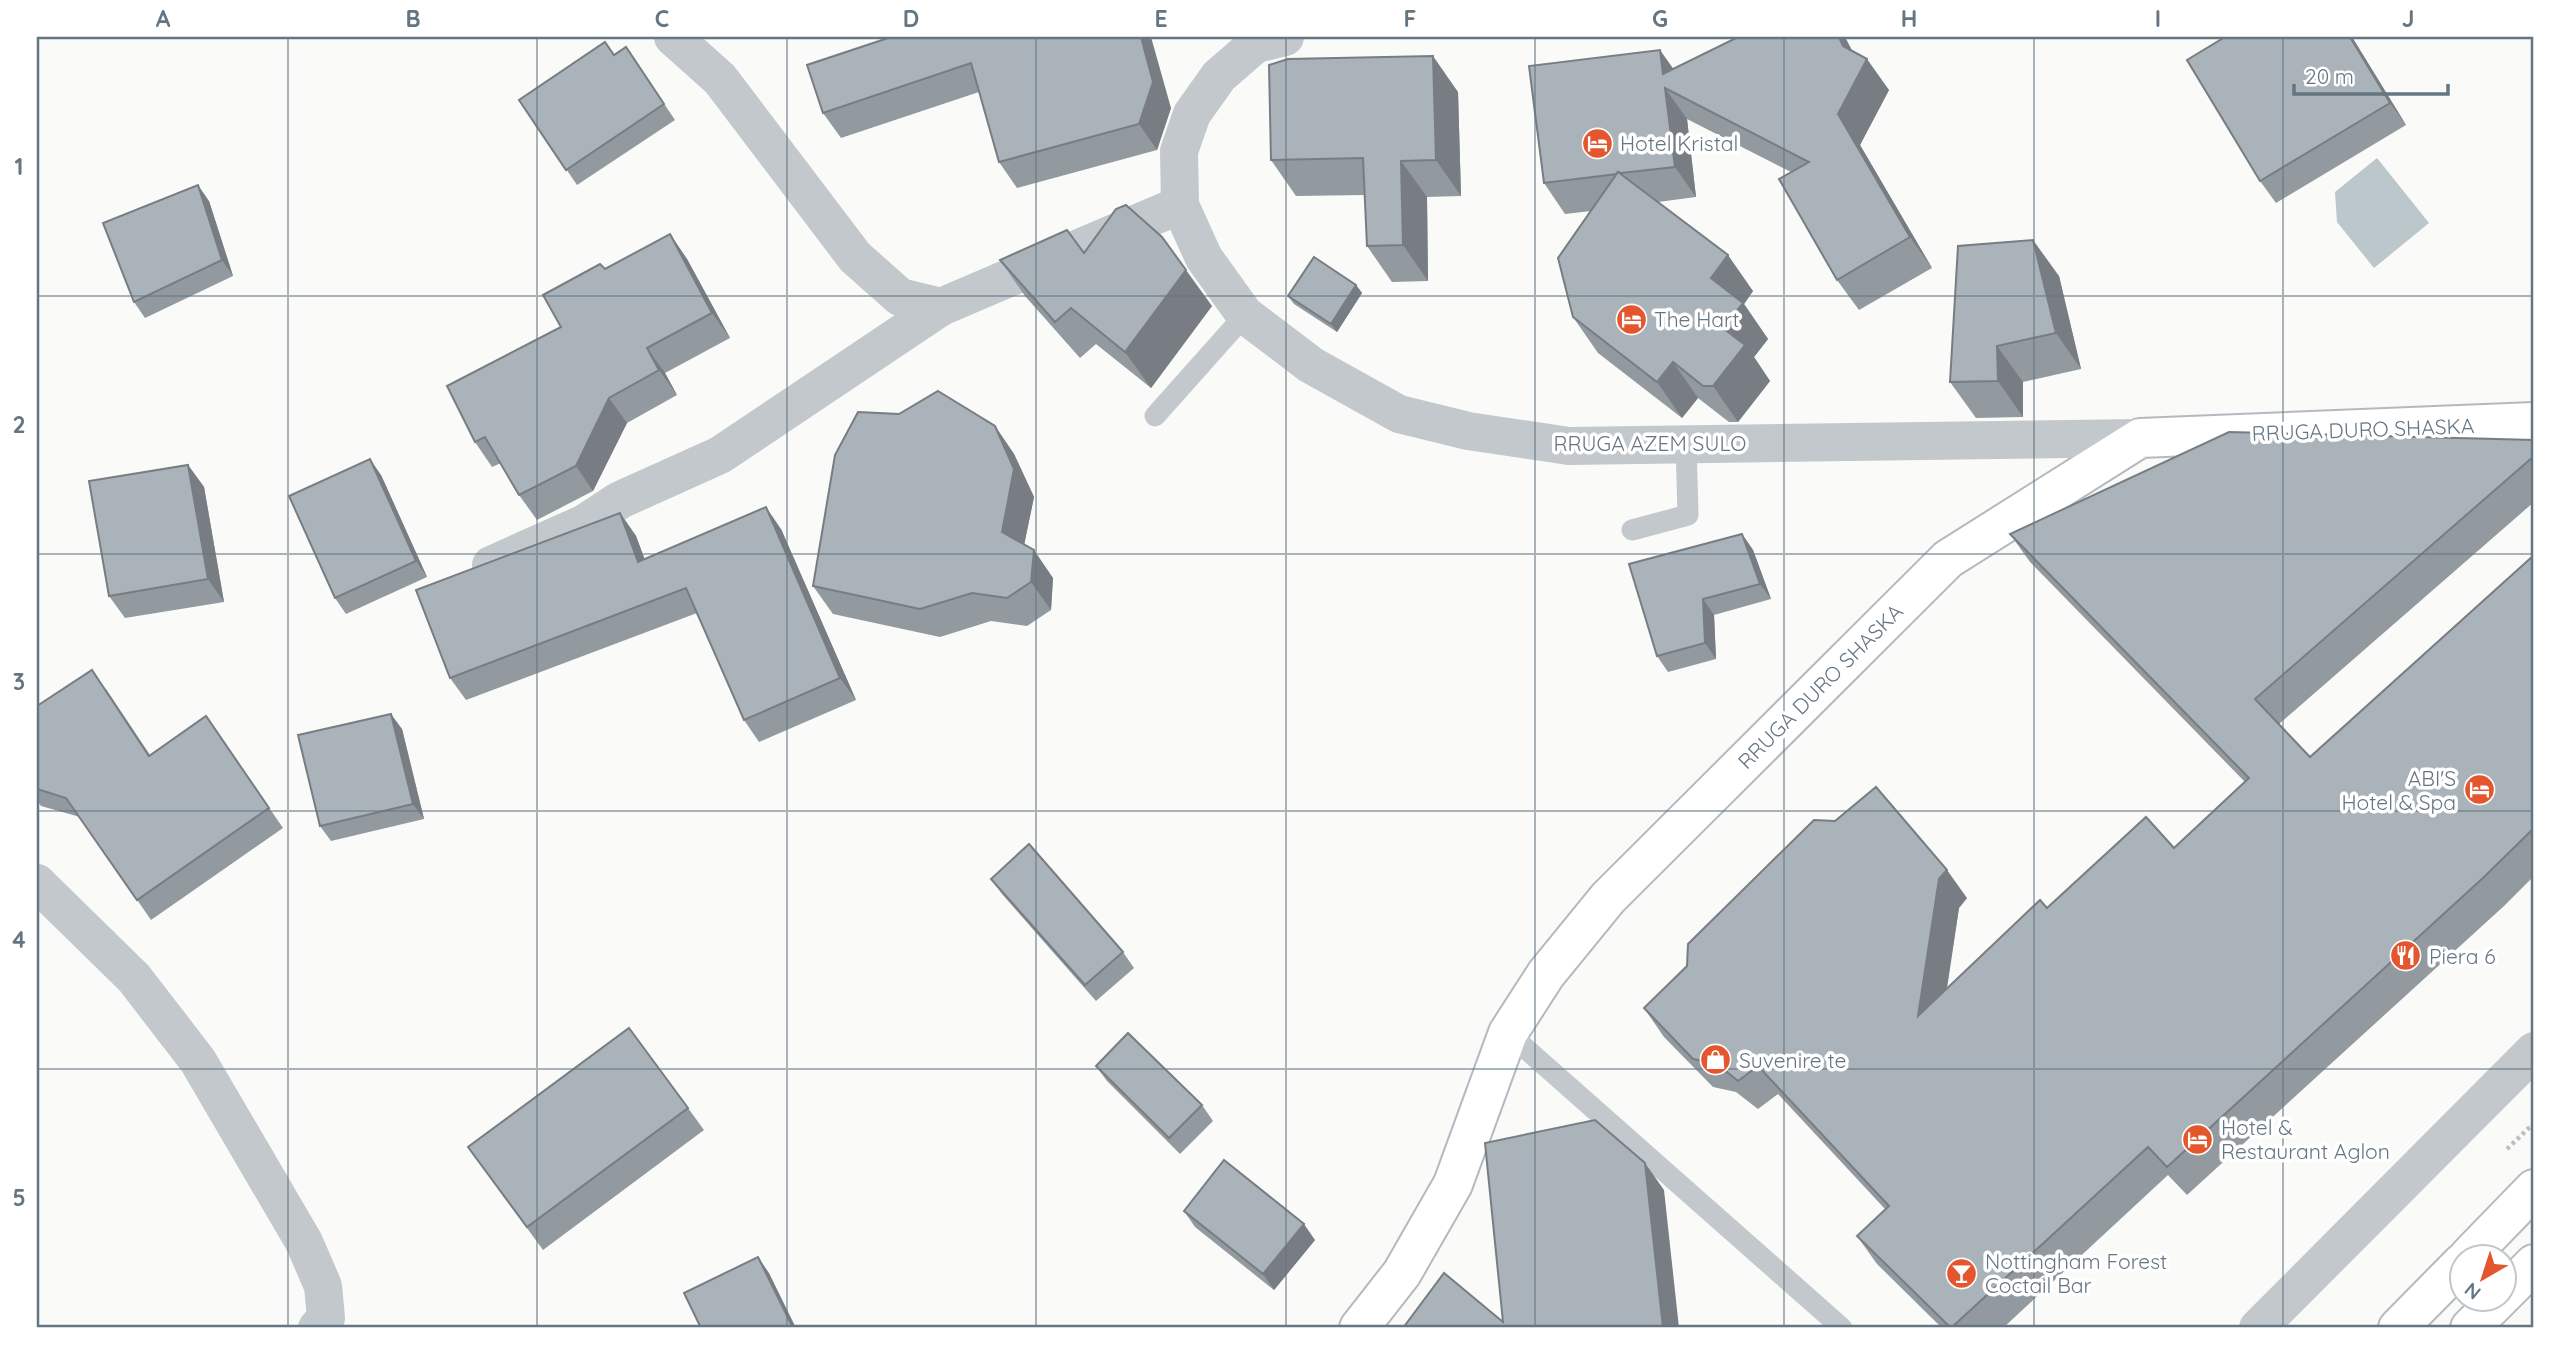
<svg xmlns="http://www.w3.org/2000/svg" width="2571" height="1365" font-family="Quicksand,sans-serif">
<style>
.water{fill:#bbc7cb}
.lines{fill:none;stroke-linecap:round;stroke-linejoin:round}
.secondary-casing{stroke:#b3babf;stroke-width:42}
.primary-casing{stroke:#b5babe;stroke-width:42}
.path{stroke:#bbbfc2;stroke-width:4.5;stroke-dasharray:3.5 3.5;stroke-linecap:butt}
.lane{stroke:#c3c8cc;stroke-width:21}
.street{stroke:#c3c8cc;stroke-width:38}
.secondary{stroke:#fff;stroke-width:38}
.primary{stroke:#fff;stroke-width:38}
.wall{fill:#929a9f}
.shaded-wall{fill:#777d82}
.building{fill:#aab3b9;stroke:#777d82;stroke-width:2}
.grid{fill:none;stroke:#657683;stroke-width:2;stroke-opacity:0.55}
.labels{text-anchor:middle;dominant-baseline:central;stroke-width:7;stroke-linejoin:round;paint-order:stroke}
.poi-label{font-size:21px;fill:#657683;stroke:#fff;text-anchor:start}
.street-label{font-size:21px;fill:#657683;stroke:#fff}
.neatline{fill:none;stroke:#657683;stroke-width:2.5}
.grid-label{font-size:23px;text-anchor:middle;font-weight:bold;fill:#657683}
</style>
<rect width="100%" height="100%" fill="#fafaf8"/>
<!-- water -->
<polygon class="water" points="2377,158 2429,223 2374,268 2337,222 2335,192"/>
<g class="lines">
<defs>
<polyline id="secondary" points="1359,1328 1402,1273 1453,1184 1508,1033 1546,974 1608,898 1948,559 2140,438 2534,422"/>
<g id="primary">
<polyline points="2469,1256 2534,1189"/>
<polyline points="2504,1294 2534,1264"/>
<polyline points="2398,1328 2462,1263"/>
<polyline points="2470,1328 2500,1298"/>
</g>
</defs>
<!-- secondary casing -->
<use href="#secondary" class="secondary-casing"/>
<!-- primary casing -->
<use href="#primary" class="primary-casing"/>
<!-- path -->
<polyline class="path" points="2507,1149 2534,1123"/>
<!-- lane -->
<g class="lane">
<polyline points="1155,416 1245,315"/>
<polyline points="1632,530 1688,515 1686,444"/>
<polyline points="1508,1033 1842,1328"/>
</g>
<!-- street -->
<g class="street">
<polyline points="673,37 720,79 855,257 900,297 941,307 1180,205"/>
<polyline points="1285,37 1256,44 1219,76 1192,114 1179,151 1180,205 1204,258 1245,315 1311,365 1399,414 1468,431 1569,446 2140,438"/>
<polyline points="491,565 585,523 620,500 720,455 941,307"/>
<polyline points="37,883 134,978 198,1061 304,1242 323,1286 326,1318 317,1328"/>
<polyline points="2258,1328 2534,1051"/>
</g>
<!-- secondary -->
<use href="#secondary" class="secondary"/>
<!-- primary -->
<use href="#primary" class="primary"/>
</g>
<!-- wall -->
<g class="wall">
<polygon points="891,37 1171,108 1157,150 1017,188 999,162 979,92 841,138 823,113"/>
<polygon points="1845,37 1852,50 1889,90 1860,145 1932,268 1859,310 1837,280 1791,172 1687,119 1696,197 1658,202 1753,291 1744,304 1768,339 1754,357 1770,381 1738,422 1729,422 1698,398 1682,418 1598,353 1573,317 1591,211 1565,214 1544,183 1674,69"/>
<polygon points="2352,37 2406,125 2276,203 2260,181"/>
<polygon points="626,47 675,120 577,185 519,100 614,55"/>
<polygon points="1458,92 1461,196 1427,197 1428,281 1392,282 1367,246 1365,195 1296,196 1271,160"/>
<polygon points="209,201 233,276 145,318 134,302"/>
<polygon points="670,234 687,259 730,338 665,373 677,395 627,423 593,491 537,520 519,495 501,463 492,467 475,442 605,269"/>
<polygon points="1084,253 1212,306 1151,388 1096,344 1080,358 1025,296 1000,260"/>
<polygon points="2059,276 2081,369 2023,382 2023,417 1976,418 1950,382"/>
<polygon points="1356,285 1362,293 1337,332 1294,304 1288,296"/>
<polygon points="995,426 1014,454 1034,497 1024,545 1053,578 1051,610 1027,626 991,621 940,637 833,614 813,586"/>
<polygon points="2534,440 2534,502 2279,724 2310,757 2534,555 2534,876 2504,906 2187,1195 2168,1175 2003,1328 1942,1328 1877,1264 1857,1236 1885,1209 1778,1094 1758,1109 1736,1092 1713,1087 1664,1037 1644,1008 1967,898 1959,908 1947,989 2047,908 2174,848 2245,782 2030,562 2010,534"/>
<polygon points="188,465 204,487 224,602 125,618 109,596"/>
<polygon points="381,475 427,577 346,614 335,598"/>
<polygon points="620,513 636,536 645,560 781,529 856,700 759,742 744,720 697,613 466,700 450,678"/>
<polygon points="1742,534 1753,550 1771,599 1714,615 1716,659 1668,672 1657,656"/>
<polygon points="106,689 150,755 206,716 283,828 151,920 80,817 41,806 37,800 37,706"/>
<polygon points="402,729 424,819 331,841 320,826"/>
<polygon points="991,879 1123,952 1134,968 1096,1001 1002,894"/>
<polygon points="1096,1066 1202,1105 1213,1121 1180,1154 1107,1081"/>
<polygon points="688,1108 704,1130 543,1250 468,1147"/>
<polygon points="1184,1211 1315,1240 1274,1290 1195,1227"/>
</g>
<!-- shaded-wall -->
<g class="shaded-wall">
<polygon points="1141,37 1151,37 1171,108 1157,150 1139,124"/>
<polygon points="1839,37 1845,37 1861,70 1867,59 1889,90 1860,145 1932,268 1910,237 1838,114 1843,46"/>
<polygon points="2350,37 2352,37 2406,125 2390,103"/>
<polygon points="1660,50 1682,81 1663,74"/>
<polygon points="1433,56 1458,92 1461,196 1436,160"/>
<polygon points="1665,88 1687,119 1696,197 1675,167"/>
<polygon points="1401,161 1427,197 1428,281 1403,245"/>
<polygon points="198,185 209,201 233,276 222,260"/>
<polygon points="670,234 687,259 730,338 712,313"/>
<polygon points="2033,240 2059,276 2081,369 2056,333"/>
<polygon points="1728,255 1753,291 1744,304 1768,339 1754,357 1770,381 1738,422 1713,386 1723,328 1711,278"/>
<polygon points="1186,270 1212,306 1151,388 1125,352"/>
<polygon points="1356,285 1362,293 1337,332 1331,324"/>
<polygon points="1997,346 2023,382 2023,417 1998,381"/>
<polygon points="647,348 665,373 677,395 659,370"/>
<polygon points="1673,362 1698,398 1682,418 1657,382"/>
<polygon points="609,398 627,423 593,491 576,466"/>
<polygon points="995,426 1014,454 1034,497 1021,560 1002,532"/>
<polygon points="370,459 381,475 427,577 416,561"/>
<polygon points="188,465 204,487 224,602 208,579"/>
<polygon points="766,507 781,529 856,700 840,678"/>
<polygon points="620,513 636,536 654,585 638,562"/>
<polygon points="1742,534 1753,550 1771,599 1760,584"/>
<polygon points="1034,550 1053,578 1051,610 1031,582"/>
<polygon points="1703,599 1714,615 1716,659 1705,643"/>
<polygon points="391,714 402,729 424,819 413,804"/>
<polygon points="1947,870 1967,898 1959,908 1938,1044 1918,1016 1939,879"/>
<polygon points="1645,1163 1664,1190 1679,1328 1663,1328"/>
<polygon points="1304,1224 1315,1240 1274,1290 1263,1274"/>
<polygon points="758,1257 769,1273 796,1328 793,1328"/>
</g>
<!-- building -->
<g class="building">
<polygon points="891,37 1141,37 1153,82 1139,124 999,162 971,63 823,113 807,65"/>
<polygon points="1738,37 1839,37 1843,46 1867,59 1838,114 1910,237 1837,280 1779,179 1809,162 1665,88 1675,167 1621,173 1618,172 1617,174 1544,183 1529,66 1660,50 1663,74"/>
<polygon points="2225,37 2350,37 2390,103 2260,181 2187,60"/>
<polygon points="605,42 614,55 626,47 664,104 566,170 519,100"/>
<polygon points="1433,56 1436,160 1401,161 1403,245 1367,246 1363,158 1271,160 1269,65 1288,59"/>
<polygon points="1618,172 1728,255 1711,278 1743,303 1723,328 1745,345 1713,386 1703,386 1673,362 1657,382 1573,317 1558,258"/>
<polygon points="198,185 222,260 134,302 103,223"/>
<polygon points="1126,205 1162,237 1186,270 1125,352 1071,308 1055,322 1000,260 1067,230 1084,253 1116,209"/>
<polygon points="670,234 712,313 647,348 659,370 609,398 576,466 519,495 485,437 475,442 447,386 561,327 543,295 600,264 605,269"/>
<polygon points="2033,240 2056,333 1997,346 1998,381 1950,382 1958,246"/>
<polygon points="1314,257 1356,285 1331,324 1288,296"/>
<polygon points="938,391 995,426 1014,469 1002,532 1034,550 1031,582 1007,598 972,593 920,609 813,586 835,455 858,412 899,414"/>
<polygon points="2229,432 2534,440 2534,456 2255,699 2310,757 2534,555 2534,828 2484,877 2167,1167 2148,1147 1951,1328 1857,1236 1889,1206 1758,1066 1738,1081 1716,1063 1693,1059 1644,1008 1687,966 1688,944 1814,820 1835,821 1876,787 1947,870 1939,879 1918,1016 2040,900 2047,908 2146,817 2174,848 2249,778 2010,534"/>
<polygon points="370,459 416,561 335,598 289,496"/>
<polygon points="188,465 208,579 109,596 89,481"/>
<polygon points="766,507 840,678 744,720 686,588 450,678 416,590 620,513 638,562"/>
<polygon points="1742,534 1760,584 1703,599 1705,643 1657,656 1629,564"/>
<polygon points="92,670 149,756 206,716 269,808 137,900 66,798 37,789 37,706"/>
<polygon points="391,714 413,804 320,826 298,735"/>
<polygon points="1029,844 1123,952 1085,985 991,879"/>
<polygon points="629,1028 688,1108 527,1227 468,1147"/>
<polygon points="1128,1033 1202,1105 1169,1138 1096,1066"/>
<polygon points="1595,1120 1645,1163 1663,1328 1403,1328 1444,1273 1503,1322 1485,1143"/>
<polygon points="1224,1160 1304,1224 1263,1274 1184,1211"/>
<polygon points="758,1257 793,1328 701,1328 684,1293"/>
</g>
<!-- grid -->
<path class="grid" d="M288,37V1328M537,37V1328M787,37V1328M1036,37V1328M1286,37V1328M1535,37V1328M1784,37V1328M2034,37V1328M2283,37V1328M37,296H2534M37,554H2534M37,811H2534M37,1069H2534"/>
<!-- icons -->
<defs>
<symbol id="hotel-disc" viewBox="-11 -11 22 22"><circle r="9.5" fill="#e4572e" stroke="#fff"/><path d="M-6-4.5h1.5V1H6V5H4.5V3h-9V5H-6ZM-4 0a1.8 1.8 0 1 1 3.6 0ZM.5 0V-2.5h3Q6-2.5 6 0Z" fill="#fff"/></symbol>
<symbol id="restaurant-disc" viewBox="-11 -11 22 22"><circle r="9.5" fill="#e4572e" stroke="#fff"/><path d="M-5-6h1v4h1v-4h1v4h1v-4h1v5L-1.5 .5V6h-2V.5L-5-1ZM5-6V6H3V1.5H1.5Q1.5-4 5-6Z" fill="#fff"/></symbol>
<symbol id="shop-disc" viewBox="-11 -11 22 22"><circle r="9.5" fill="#e4572e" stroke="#fff"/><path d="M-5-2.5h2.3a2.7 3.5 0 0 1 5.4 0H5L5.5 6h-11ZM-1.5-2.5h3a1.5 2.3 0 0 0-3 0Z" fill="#fff"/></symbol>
<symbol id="bar-disc" viewBox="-11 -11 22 22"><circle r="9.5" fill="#e4572e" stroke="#fff"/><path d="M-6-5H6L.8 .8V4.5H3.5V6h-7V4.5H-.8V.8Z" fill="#fff"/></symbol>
</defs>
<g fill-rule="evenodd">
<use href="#hotel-disc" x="1580" y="126" width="35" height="35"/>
<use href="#hotel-disc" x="1614" y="302" width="35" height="35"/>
<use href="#hotel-disc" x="2462" y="772" width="35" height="35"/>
<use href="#restaurant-disc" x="2388" y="938" width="35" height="35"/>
<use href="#shop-disc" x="1698" y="1042" width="35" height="35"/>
<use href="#hotel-disc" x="2180" y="1122" width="35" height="35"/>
<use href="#bar-disc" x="1944" y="1256" width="35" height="35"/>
</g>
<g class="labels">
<!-- poi labels -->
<g class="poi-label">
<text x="1620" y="143">Hotel Kristal</text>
<text x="1654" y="319">The Hart</text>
<text x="2456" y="778" text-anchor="end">ABI'S<tspan x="2456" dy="24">Hotel &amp; Spa</tspan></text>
<text x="2429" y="956">Piera 6</text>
<text x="1739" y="1060">Suvenire te</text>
<text x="2221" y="1127">Hotel &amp;<tspan x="2221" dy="24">Restaurant Aglon</tspan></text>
<text x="1985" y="1261">Nottingham Forest<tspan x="1985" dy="24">Coctail Bar</tspan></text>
</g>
<!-- street labels -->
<g class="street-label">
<text transform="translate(2363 429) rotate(-2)">RRUGA DURO SHASKA</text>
<text x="1650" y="443">RRUGA AZEM SULO</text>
<text transform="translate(1820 686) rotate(-45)">RRUGA DURO SHASKA</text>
</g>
</g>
<!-- border -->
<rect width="2571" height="1365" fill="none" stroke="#ffffff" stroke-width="77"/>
<!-- north arrow -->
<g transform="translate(2483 1278) rotate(219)"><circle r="33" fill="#ffffff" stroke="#c1c8cd" stroke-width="2"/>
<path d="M0-5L12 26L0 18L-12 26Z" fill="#e4572e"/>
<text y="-10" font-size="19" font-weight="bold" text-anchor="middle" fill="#657683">N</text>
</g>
<!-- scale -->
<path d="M2294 84v10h154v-10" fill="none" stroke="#657683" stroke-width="3.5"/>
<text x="2305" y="84" font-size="21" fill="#657683" stroke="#ffffff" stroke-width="5" paint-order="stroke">20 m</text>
<rect x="38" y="38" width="2494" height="1288" class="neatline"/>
<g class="grid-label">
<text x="163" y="27">A</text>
<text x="413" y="27">B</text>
<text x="662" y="27">C</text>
<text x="911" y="27">D</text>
<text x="1161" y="27">E</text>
<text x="1410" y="27">F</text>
<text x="1660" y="27">G</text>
<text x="1909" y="27">H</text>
<text x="2158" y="27">I</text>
<text x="2408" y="27">J</text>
<text x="19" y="175">1</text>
<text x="19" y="433">2</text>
<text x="19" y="690">3</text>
<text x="19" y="948">4</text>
<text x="19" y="1206">5</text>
</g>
</svg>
